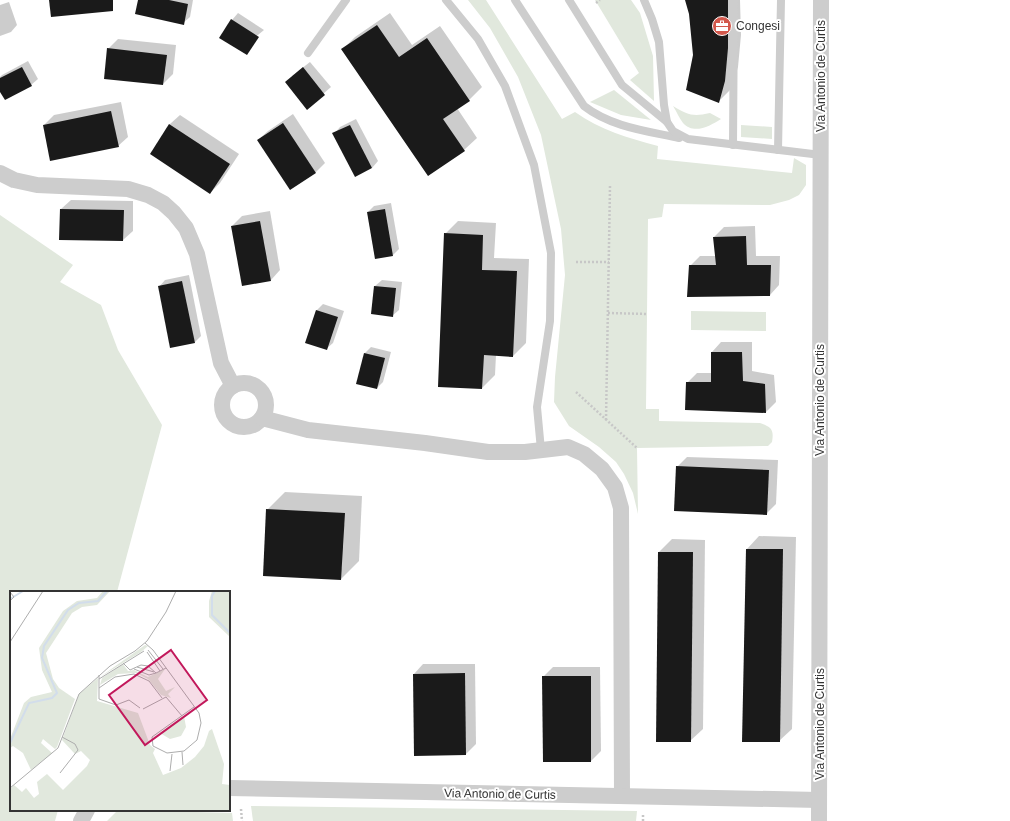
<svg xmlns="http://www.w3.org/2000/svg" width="1010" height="821" font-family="Helvetica,sans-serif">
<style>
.green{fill:#e1e8dd}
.shadow{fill:#0003}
.building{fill:#1a1a1a}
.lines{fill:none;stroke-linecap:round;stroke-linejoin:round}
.path{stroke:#c7c7c7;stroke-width:2.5;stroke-dasharray:2 2;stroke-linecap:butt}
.lane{stroke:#cdcdcd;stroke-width:8}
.street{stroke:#cdcdcd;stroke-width:16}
.labels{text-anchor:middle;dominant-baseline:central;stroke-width:4;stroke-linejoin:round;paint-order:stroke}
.poi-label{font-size:12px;fill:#333;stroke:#fff;text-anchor:start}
.street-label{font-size:12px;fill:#333;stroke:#fff}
.inset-river{fill:none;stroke:#d2ddeb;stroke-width:2}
.inset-road{fill:none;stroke:#adadad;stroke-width:1}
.view{fill:#c2185b;fill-opacity:0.15;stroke:#c2185b;stroke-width:2}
.inset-edge{fill:none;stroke:#333;stroke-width:2}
</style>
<rect width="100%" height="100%" fill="#fff"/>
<!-- green -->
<g class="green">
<path d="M468,0H486L562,119L575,112C600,130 628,138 658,146L657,159L792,173L794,158L806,165V185L799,195L789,200L770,205L664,204L662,217L648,219L646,409H659V421L760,423C772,427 774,430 772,442L768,446L637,448L638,514L633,493L624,474L616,462L599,447L569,426L554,402L555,377L565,275L561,229L541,135L518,77L490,28Z"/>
<polygon points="595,0 631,0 640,13 653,56 654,101 630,80 639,73"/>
<polygon points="614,90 651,120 621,115 590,102"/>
<path d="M673,106C688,115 693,117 710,113L721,119C710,126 694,135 683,123C679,118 677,112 673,106Z"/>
<polygon points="741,125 772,127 772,139 741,137"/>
<polygon points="0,215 73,265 60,282 101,305 118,350 162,425 117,592 11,592 11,810 58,810 55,821 0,821"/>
<polygon points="691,311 766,312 766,331 691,330"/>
<polygon points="251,806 637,811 636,821 253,821"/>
<polygon points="123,810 232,813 233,821 107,821 116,812"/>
</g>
<!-- shadow -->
<g class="shadow">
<polygon points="139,0 193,0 190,17 183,23"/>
<polygon points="686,0 740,0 741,35 738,67 731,89 718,102 694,55 690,14"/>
<polygon points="9,2 17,25 11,32 0,36 0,5"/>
<polygon points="238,13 264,30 240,50 232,20"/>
<polygon points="390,13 412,45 440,26 482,87 469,100 457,108 477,138 464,150 342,50 355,37"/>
<polygon points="118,39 176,45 173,74 163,84 108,49"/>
<polygon points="28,61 38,79 31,85 0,89 0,77 2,75"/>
<polygon points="310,62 331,87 307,108 292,76"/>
<polygon points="121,102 128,137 118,146 44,125 54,115"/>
<polygon points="293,114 325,163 315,173 258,140 268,131"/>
<polygon points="180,115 239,154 220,183 210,193 151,154 170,124"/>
<polygon points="356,119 378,161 372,168 334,134 340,127"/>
<polygon points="71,200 133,201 133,231 123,240 61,209"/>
<polygon points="391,203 399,249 393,255 368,212 374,206"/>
<polygon points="270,211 280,270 271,280 232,226 242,216"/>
<polygon points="458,221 496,223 494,258 529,259 526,343 513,356 496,355 495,375 482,388 445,234"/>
<polygon points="755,226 756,256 780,256 779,285 770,295 690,266 700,256 716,256 714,237 724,227"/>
<polygon points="189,275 201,336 195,342 159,287 165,280"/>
<polygon points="382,280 402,282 399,310 392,316 375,286"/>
<polygon points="323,304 344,311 333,343 326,349 317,310"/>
<polygon points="721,342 752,342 752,371 774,375 776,402 766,412 687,383 697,373 712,373 712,352"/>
<polygon points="371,347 391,352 383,382 377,388 357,383 365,353"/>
<polygon points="687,457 778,460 776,504 766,514 677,467"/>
<polygon points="285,492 362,496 359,561 341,579 264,575 267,510"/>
<polygon points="759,536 796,537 792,729 779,741 747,549"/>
<polygon points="672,539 705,540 703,729 690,741 659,552"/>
<polygon points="229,647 231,647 229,696"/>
<polygon points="423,664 475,664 476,744 466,754 415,755 414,674"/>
<polygon points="553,667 600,667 601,751 591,761 543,677"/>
</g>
<!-- building -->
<g class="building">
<polygon points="49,0 113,0 113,11 51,17"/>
<polygon points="138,0 169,0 188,4 184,25 135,14"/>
<polygon points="685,0 728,0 728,48 725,81 719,103 686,90 693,55 689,14"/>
<polygon points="231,19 259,37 247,55 219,38"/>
<polygon points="377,25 399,57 427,38 470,101 443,119 465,151 428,176 341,49"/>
<polygon points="107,48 167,55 163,85 104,79"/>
<polygon points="22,67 32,86 5,100 0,92 0,78"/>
<polygon points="303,67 325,95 307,110 285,82"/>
<polygon points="111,111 119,147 50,161 43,125"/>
<polygon points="283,123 316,173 290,190 257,140"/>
<polygon points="169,124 230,164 210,194 150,154"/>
<polygon points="350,125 372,168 355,177 332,133"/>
<polygon points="60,209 124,210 123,241 59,240"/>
<polygon points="385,209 393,256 375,259 367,212"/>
<polygon points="260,221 271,281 242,286 231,226"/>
<polygon points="444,233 483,235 482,270 517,271 513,357 484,355 482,389 438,387"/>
<polygon points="746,236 747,265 771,265 770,296 687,297 689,265 716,265 713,237"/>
<polygon points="182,281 195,343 170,348 158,286"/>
<polygon points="374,286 396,288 393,317 371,314"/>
<polygon points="316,310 338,317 327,350 305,343"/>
<polygon points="711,352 742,352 743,381 765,384 766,413 685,410 686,382 711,382"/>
<polygon points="364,353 385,358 377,389 356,384"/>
<polygon points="676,466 769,470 767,515 674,511"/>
<polygon points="266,509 345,513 341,580 263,576"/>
<polygon points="746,549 783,549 780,742 742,742"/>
<polygon points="658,552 693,552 691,742 656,742"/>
<polygon points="465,673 466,755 414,756 413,674"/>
<polygon points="542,676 591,676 591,762 543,762"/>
</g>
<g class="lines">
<!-- path -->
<g class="path">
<polyline points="596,3 600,0"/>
<polyline points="576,262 609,262"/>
<polyline points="608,313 647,314"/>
<polyline points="576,392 637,448"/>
<polyline points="606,420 610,186"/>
<polyline points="241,809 242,821"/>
<polyline points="643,821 643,815"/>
</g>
<!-- lane -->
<g class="lane">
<polyline points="446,0 478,39 505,86 534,165 551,253 550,321 537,407 541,450"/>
<path d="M515,0L584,106C611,127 647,131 679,138"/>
<polyline points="569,0 622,85 667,122"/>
<polyline points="644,0 652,19 659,42 664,105 667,122 673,131 688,139 821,155"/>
<polyline points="308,53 346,0"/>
<polyline points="733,145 734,0"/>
<polyline points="778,150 781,0"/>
</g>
<!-- street -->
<g class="street">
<polyline points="0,173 14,180 37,185 128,189 148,195 163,203 174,213 186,228 197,254 221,363 233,386"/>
<circle cx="244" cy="405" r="22"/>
<polyline points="262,418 308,430 425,443 488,452 525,452 568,447 584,454 602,469 615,487 621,508 622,796"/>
<polyline points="229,788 819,800"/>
<polyline points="81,821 87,810"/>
<polyline points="819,821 821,0"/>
</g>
</g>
<!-- icons -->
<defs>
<symbol id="office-disc" viewBox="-11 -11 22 22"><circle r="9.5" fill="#d3584c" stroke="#fff"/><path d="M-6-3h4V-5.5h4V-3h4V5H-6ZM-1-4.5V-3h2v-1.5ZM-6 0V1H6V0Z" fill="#fff"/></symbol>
</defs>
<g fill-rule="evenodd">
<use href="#office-disc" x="711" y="15" width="22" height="22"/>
</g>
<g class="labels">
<!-- poi labels -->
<g class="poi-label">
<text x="736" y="26">Congesi</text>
</g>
<!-- street labels -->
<g class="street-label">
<text transform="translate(821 76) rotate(-90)">Via Antonio de Curtis</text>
<text transform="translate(820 400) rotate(-90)">Via Antonio de Curtis</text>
<text transform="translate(820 724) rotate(-90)">Via Antonio de Curtis</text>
<text transform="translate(500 794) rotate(1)">Via Antonio de Curtis</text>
</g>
</g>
<!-- overview -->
<g transform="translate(10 591)">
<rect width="220" height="220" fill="#fff"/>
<path d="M93,0H100L87,14L72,16L62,22L36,62L43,88L49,97L65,108L47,156L45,158L33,148L31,152L42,162L21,179L13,162L3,155L0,157V148L14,112L21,106L42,101L32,79L29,57L53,20L67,10L87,7ZM202,0H220V46L199,26V10ZM135,54L138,55L131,61L90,86ZM113,73L118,80L124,79L138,86L155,78L148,88L156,100L165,96L158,103L161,107L151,104L138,88L126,82L108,83L90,94L92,87ZM88,87L87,110L128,122L140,154L145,158L143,162L153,184L171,177L185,166L194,155L199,140L202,138L214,173L212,193L220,194V220H0V198L4,194L12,201L16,197L24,207L29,203L27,191L37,183L53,199L77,175L80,169L71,160L65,163L52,149L69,103ZM174,125L176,136L171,145L160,148L150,142Z" fill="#e1e8dd"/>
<path class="inset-river" d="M205,0L202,5V24L220,42M0,8L13,0M0,152L19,112L42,107L47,102L32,67L34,55L58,19L69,12L88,10L97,0"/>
<path class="inset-road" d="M0,1L4,6L0,10M0,51L33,0M135,52L143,59L189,122L191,132L187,149L174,160L157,162L143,155L142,146L184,116M138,59L153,78M137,61L150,80M113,72L120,79L131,74L138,75L146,82L156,77M127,76L144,81M124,78L139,84L146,82M89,84V108L106,114L119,109L130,117M89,88L134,60M89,97L105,86L124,83L139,90L152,107M133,118L156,106L172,125M172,161L173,174M160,180L162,163M50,182L68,159L65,153L52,146M0,197L48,157L69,103L100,75L125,60L137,50L156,21L166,0"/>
<path class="view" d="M161,59L197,109L135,154L99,104Z"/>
<rect width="220" height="220" class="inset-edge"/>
</g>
</svg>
